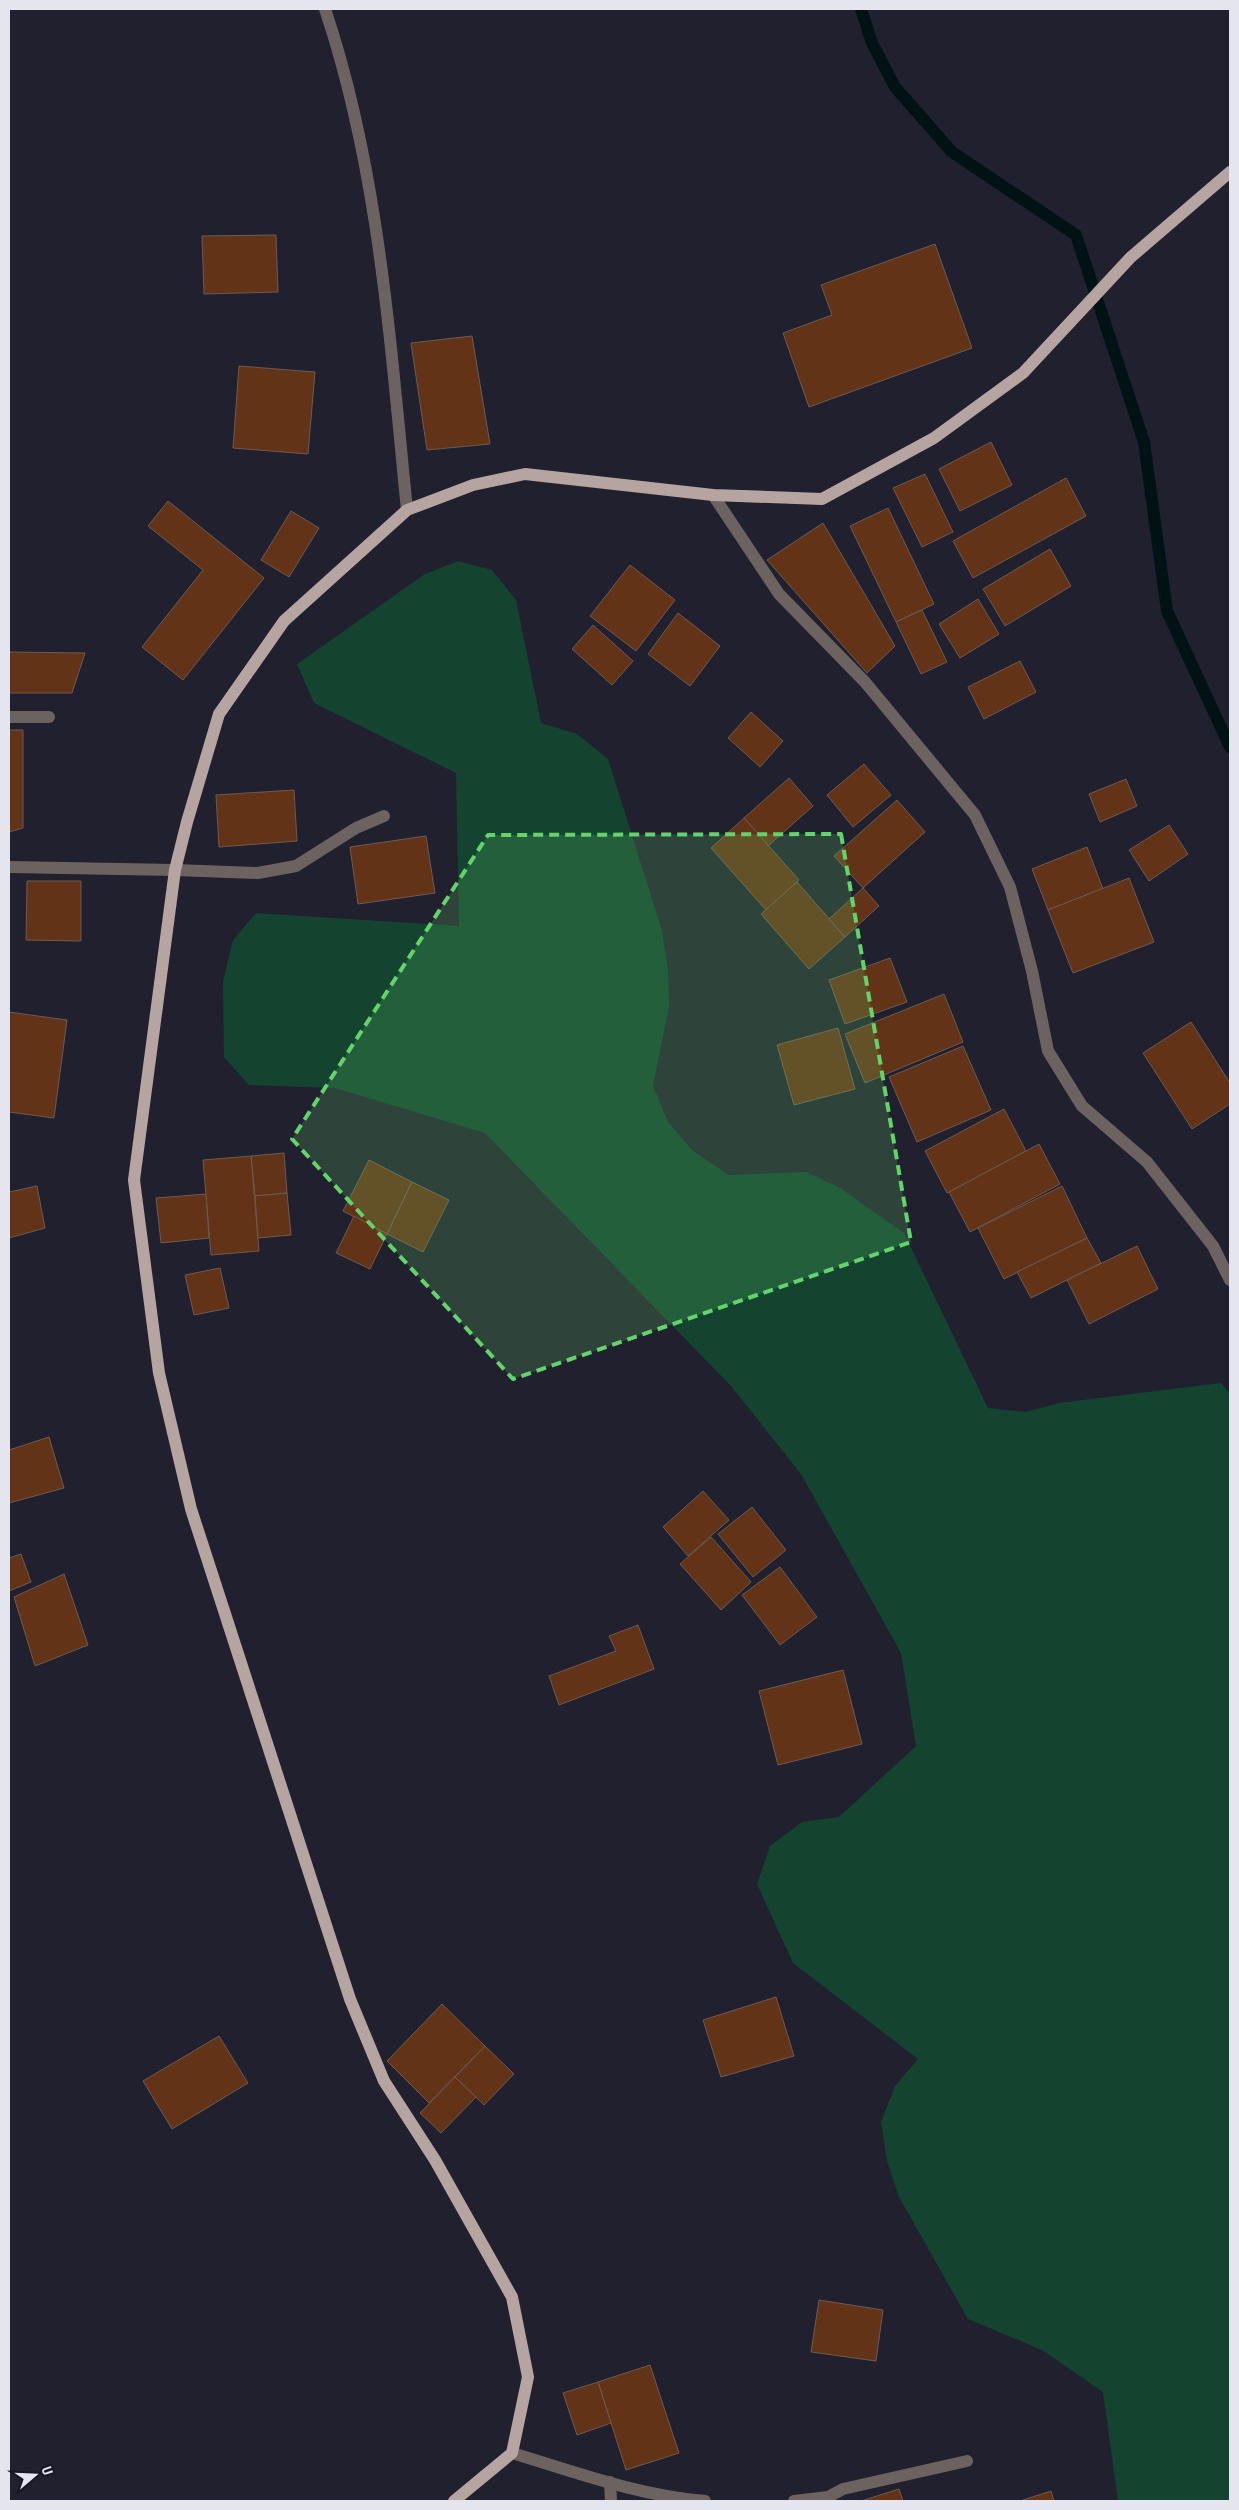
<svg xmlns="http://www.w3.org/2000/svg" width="1239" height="2510" font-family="'Roboto Condensed',sans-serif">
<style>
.green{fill:#144330}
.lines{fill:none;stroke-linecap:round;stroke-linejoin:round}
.stream{stroke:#001314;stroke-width:12}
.building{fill:#633317;stroke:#6c5b52}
.lane{stroke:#6c6361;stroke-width:12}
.street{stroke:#6c6361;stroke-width:12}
.primary{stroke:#b6a4a0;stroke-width:12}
.marked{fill:#62d469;fill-opacity:0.2;stroke:#62d469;stroke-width:4;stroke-dasharray:10 6;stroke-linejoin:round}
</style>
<rect width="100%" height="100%" fill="#21202f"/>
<!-- green -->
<polygon class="green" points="458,561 492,570 516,600 541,723 577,734 608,759 662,931 668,970 669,1007 653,1086 668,1122 692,1150 729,1175 806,1172 840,1188 904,1233 988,1408 1026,1412 1059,1403 1221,1383 1230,1394 1230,2501 1118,2501 1103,2392 1042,2350 968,2319 899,2197 887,2161 881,2122 895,2086 918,2059 793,1963 757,1884 770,1846 802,1822 839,1817 916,1746 901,1653 801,1474 731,1386 485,1133 335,1088 249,1085 224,1057 223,982 233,940 256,913 459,926 456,773 314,703 297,664 425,574"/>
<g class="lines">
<!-- stream -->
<polyline class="stream" points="861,9 872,43 895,87 952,152 1076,235 1144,442 1167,611 1230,747"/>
</g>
<!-- building -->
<g class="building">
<polygon points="276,235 278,292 204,294 202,236"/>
<polygon points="935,244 972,348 809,407 783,333 832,315 821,285"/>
<polygon points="472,336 490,444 427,450 411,343"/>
<polygon points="239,366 315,372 308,454 233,448"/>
<polygon points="991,442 1012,485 960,511 939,469"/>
<polygon points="925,474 953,532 922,547 893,488"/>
<polygon points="1066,478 1086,516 973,578 953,541"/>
<polygon points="168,501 264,578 183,680 142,647 203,570 148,526"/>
<polygon points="888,508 934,604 896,622 850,526"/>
<polygon points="291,511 319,528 289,577 261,560"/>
<polygon points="823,523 895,646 867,673 767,560"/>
<polygon points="1050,549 1071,586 1005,626 983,589"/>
<polygon points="630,565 675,600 636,651 590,616"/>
<polygon points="978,599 999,634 960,658 939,624"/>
<polygon points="922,610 947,662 921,674 896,622"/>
<polygon points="678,613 720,646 690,686 648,654"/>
<polygon points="593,625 633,661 612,685 572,649"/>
<polygon points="9,652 85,653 72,693 9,693"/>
<polygon points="1020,661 1036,692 984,719 968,687"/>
<polygon points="751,712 783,741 760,767 728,738"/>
<polygon points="9,730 23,730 23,828 9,832"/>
<polygon points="864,764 891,795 853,827 827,795"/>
<polygon points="789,778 813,806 768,846 744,818"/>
<polygon points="1126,779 1137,806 1100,822 1089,794"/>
<polygon points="294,790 297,841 219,847 216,795"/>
<polygon points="897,800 925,832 863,888 834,856"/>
<polygon points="744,818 799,880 766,910 711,848"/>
<polygon points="1169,825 1188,854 1149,881 1129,850"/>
<polygon points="426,836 435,893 358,904 350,847"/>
<polygon points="1087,847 1103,889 1048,910 1032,869"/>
<polygon points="1129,878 1154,942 1073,973 1048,910"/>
<polygon points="27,881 81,881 81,941 26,940"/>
<polygon points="797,882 845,937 809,969 761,914"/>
<polygon points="863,888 879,906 845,937 829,919"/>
<polygon points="890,958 907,1002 845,1024 829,980"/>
<polygon points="944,994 963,1042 865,1083 845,1034"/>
<polygon points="9,1012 67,1020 54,1118 9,1112"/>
<polygon points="1191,1022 1230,1083 1230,1104 1192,1129 1143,1053"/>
<polygon points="838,1028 855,1089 794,1105 777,1045"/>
<polygon points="963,1046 991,1110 917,1142 889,1077"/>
<polygon points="1004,1109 1026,1151 947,1193 925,1151"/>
<polygon points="1039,1144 1060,1184 970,1232 949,1192"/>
<polygon points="284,1153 287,1193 255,1196 251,1156"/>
<polygon points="251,1156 259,1251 211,1255 203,1160"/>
<polygon points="369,1160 412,1182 387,1234 343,1211"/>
<polygon points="412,1182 449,1200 423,1252 387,1234"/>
<polygon points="37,1186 45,1228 9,1238 9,1192"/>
<polygon points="1062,1186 1087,1238 1004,1279 978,1228"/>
<polygon points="287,1193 291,1235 258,1238 255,1196"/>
<polygon points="206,1194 209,1238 161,1243 156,1198"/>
<polygon points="354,1216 387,1234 370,1269 336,1253"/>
<polygon points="1087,1238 1101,1263 1031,1298 1017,1272"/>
<polygon points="1137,1246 1158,1289 1089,1324 1067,1280"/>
<polygon points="220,1268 229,1308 194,1315 185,1275"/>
<polygon points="49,1437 64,1488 9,1503 9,1450"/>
<polygon points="703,1491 729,1520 688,1556 663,1527"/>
<polygon points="752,1507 786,1550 753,1577 718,1534"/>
<polygon points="711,1537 751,1582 721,1610 680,1564"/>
<polygon points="21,1554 31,1582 9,1591 9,1558"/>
<polygon points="780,1567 817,1617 780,1645 742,1595"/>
<polygon points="64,1574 88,1645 35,1666 14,1597"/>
<polygon points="638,1625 654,1669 559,1705 549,1676 616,1651 609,1636"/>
<polygon points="843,1670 862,1744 778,1765 759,1691"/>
<polygon points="776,1997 794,2056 721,2077 703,2020"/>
<polygon points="442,2004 485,2046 429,2103 387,2061"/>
<polygon points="219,2036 248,2083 172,2129 143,2081"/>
<polygon points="485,2046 514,2074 484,2105 455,2077"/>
<polygon points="455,2077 476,2097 441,2133 420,2113"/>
<polygon points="819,2300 883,2310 876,2361 811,2352"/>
<polygon points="650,2365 679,2453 626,2470 598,2382"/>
<polygon points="598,2382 611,2423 577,2435 563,2393"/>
<polygon points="899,2489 903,2501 861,2501"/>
<polygon points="1051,2491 1054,2501 1020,2501"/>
</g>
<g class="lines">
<!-- lane -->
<polyline class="lane" points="175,870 258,873 296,866 356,828 384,816"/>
<!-- street -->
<g class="street">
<path d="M325,9C379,170 390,341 407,510"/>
<polyline points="713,495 779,594 865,682 975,815 1010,887 1032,971 1048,1051 1082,1106 1147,1162 1213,1246 1230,1280"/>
<polyline points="9,717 49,717"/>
<polyline points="9,867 175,870"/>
<path d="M512,2453C575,2472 640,2496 705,2501"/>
<polyline points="610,2482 611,2501"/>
<polyline points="794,2501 828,2497 843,2489 967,2461"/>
</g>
<!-- primary -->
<polyline class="primary" points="454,2501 512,2453 528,2377 512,2297 435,2160 384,2081 350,1999 191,1509 159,1373 134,1180 175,870 187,822 219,714 284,621 407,510 473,485 525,474 713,495 822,499 934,438 1023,373 1131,257 1230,172"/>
</g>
<!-- marked area -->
<path class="marked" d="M841,834L911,1242L513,1379L292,1139L488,835Z"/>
<!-- border -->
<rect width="1239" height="2510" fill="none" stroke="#e5e5ef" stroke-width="20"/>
<!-- north arrow -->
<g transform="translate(35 2475) rotate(71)" stroke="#181725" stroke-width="4" paint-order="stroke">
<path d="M0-4L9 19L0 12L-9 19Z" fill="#e5e5ef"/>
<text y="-8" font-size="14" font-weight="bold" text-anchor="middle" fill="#e5e5ef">U</text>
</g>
</svg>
